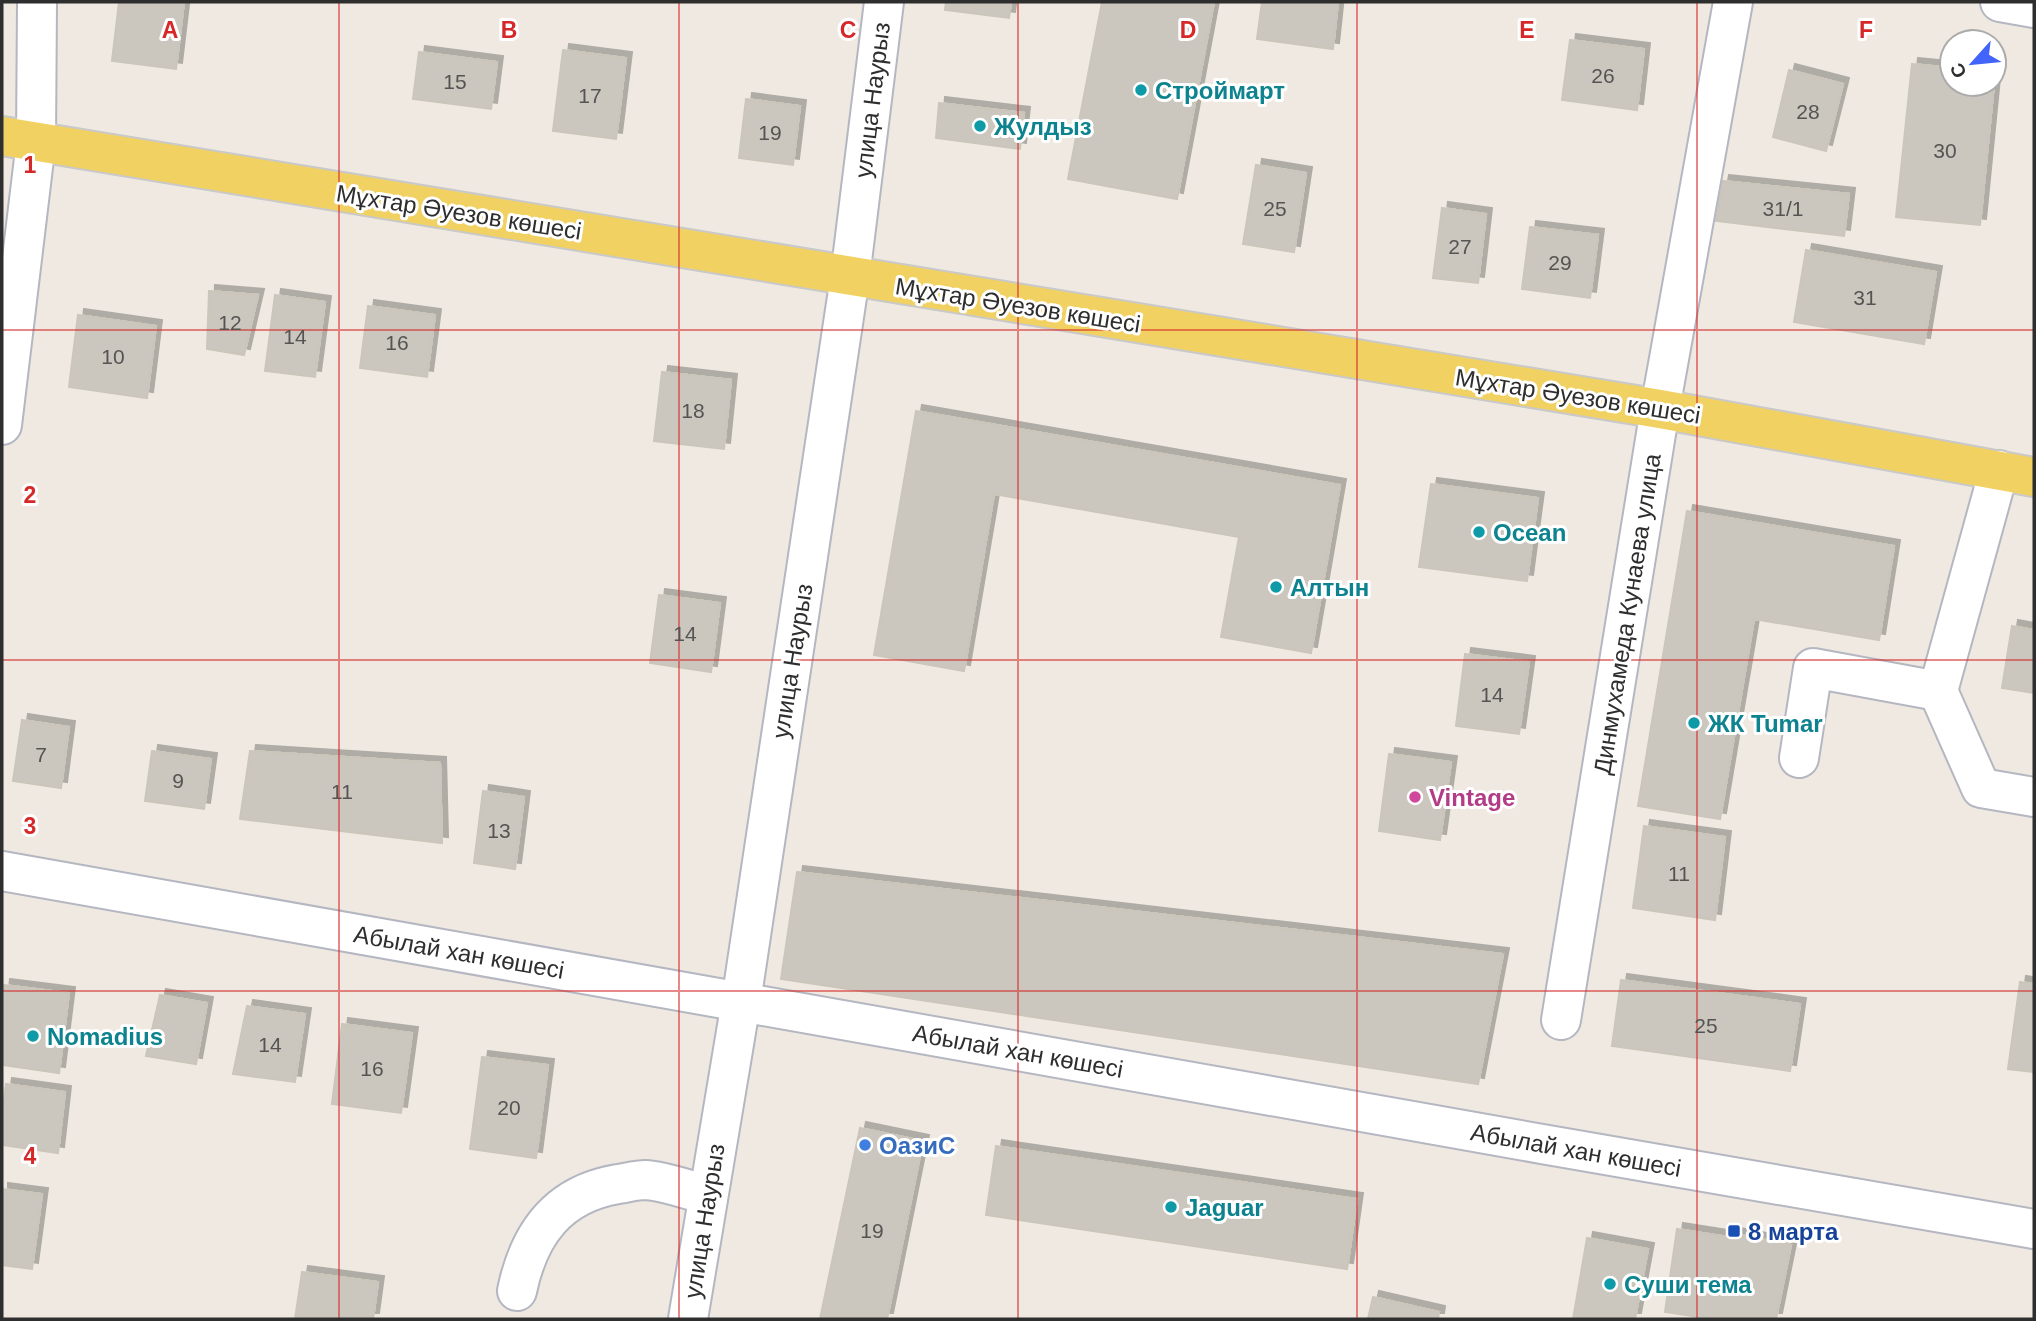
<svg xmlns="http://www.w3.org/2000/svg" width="2036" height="1321" font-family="Arial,sans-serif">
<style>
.building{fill:#cbc7bf;stroke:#cbc5ba;stroke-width:2;filter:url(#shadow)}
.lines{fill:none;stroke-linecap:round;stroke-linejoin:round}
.minor-casing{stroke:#b4b7c1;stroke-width:42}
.major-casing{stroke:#c9c9c9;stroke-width:42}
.minor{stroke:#fff;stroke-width:38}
.major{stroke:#f2d163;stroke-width:38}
.grid{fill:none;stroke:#d62828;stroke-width:2;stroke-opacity:0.55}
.culture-dot{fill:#0f9aa8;stroke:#fff;stroke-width:2.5}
.hotel-dot{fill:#d1479c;stroke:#fff;stroke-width:2.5}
.shop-dot{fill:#3f7fe0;stroke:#fff;stroke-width:2.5}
.transit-dot{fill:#1a4fb4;stroke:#fff;stroke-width:2.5}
.labels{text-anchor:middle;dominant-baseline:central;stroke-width:6;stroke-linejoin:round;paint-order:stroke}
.number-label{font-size:21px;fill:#555452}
.culture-label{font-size:24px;font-weight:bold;fill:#0d838f;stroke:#fff;text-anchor:start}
.street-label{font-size:24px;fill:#2e2e2e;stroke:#fff}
.hotel-label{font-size:24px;font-weight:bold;fill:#b23c85;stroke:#fff;text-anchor:start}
.shop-label{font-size:24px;font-weight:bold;fill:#366cbe;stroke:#fff;text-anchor:start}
.transit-label{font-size:24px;font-weight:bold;fill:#164399;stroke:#fff;text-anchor:start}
.grid-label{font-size:23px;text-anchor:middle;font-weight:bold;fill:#d62828;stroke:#fff;stroke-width:6;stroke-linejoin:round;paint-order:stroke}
</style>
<defs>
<filter id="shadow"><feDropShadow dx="6" dy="-6" stdDeviation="0" flood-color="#0004"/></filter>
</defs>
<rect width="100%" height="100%" fill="#efe9e1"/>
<!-- building -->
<g class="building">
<polygon points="119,2 184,2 176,69 112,61"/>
<polygon points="946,2 1011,2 1009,18 945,10"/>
<polygon points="1102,2 1214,2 1177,199 1068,179"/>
<polygon points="1262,2 1338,2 1333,49 1257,39"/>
<polygon points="1570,40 1644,49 1637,110 1562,100"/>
<polygon points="563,50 626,58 616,139 553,131"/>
<polygon points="419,52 497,62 491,109 413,99"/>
<polygon points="1912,64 1952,68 1952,84 1994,84 1980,225 1896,217"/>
<polygon points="1789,70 1843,84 1826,151 1773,137"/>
<polygon points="746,99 800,106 793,165 739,158"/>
<polygon points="939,103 1024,113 1020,149 936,138"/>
<polygon points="1256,165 1306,173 1294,252 1243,244"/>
<polygon points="1723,181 1849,194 1844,236 1716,221"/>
<polygon points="1442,208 1486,214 1478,283 1433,278"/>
<polygon points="1530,227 1598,235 1590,298 1522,289"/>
<polygon points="1806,250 1936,272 1924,344 1794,322"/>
<polygon points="209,291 258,295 244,355 207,349"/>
<polygon points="275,295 325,302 315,377 265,371"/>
<polygon points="368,306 435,315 427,377 360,368"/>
<polygon points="78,315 156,326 147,398 69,387"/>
<polygon points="662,372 731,380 724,449 654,441"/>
<polygon points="916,411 1340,485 1311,653 1221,637 1239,537 994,494 964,671 874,655"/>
<polygon points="1431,484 1538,498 1527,581 1419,567"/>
<polygon points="1687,511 1894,546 1879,640 1754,619 1720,819 1638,806"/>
<polygon points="659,595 720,603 711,672 650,663"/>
<polygon points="2012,626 2034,630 2034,693 2002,688"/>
<polygon points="1465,654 1529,662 1519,734 1456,726"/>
<polygon points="22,720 69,727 61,788 13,781"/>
<polygon points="152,751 211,759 204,809 145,801"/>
<polygon points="250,751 440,763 442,843 240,819"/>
<polygon points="1389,754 1451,762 1440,840 1379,831"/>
<polygon points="483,791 524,797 515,869 474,863"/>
<polygon points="1644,826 1725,837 1715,920 1633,908"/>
<polygon points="797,872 1503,954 1478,1084 781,979"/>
<polygon points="1621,980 1800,1004 1790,1071 1612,1046"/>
<polygon points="2020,982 2034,984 2034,1072 2008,1069"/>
<polygon points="4,985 69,993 59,1073 2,1065 2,1006"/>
<polygon points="160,995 207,1003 196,1064 146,1056"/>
<polygon points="247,1006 305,1014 295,1082 233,1074"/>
<polygon points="342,1024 412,1033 401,1113 332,1104"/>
<polygon points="482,1057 548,1065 536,1158 470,1149"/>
<polygon points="6,1084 65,1092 58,1153 2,1145 2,1115"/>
<polygon points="860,1128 923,1141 887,1319 820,1319"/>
<polygon points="996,1146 1357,1199 1347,1269 986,1215"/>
<polygon points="2,1189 42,1194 32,1269 2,1265"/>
<polygon points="1677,1229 1728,1237 1729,1233 1791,1245 1776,1319 1712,1319 1665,1312"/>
<polygon points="1587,1238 1648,1249 1635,1319 1573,1319"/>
<polygon points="302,1272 378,1282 373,1319 295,1319"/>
<polygon points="1373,1297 1439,1312 1438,1319 1368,1319"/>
</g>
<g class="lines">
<defs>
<g id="minor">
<polyline points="2000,2 2034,8"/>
<polyline points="2,425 36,142 37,2"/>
<polyline points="1938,691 1981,788 2034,797"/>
<polyline points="1799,758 1813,668 1938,691 1999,470"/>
<polyline points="2,871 1542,1144 2034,1229"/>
<polyline points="1561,1020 1660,409 1733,2"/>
<path d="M517,1291C529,1233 558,1194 618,1184C626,1183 636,1180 645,1180C665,1181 688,1190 708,1195"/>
<polyline points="688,1319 741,1002 850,277 884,2"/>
</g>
<polyline id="major" points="2,136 1660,409 2034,477"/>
</defs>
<!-- minor casing -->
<use href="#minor" class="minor-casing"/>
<!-- major casing -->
<use href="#major" class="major-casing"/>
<!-- minor -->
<use href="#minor" class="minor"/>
<!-- major -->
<use href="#major" class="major"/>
</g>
<!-- grid -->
<path class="grid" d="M339,2V1319M679,2V1319M1018,2V1319M1357,2V1319M1697,2V1319M2,330H2034M2,660H2034M2,991H2034"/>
<!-- markers -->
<g class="culture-dot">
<circle cx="1141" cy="90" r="7"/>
<circle cx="980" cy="126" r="7"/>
<circle cx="1479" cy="532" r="7"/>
<circle cx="1276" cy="587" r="7"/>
<circle cx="1694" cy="723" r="7"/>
<circle cx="33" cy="1036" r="7"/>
<circle cx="1171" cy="1207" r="7"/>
<circle cx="1610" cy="1284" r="7"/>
</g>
<circle class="hotel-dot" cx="1415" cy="797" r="7"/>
<circle class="shop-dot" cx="865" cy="1145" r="7"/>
<rect class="transit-dot" x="1727" y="1224" width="14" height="14" rx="3.5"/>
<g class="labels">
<!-- number labels -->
<g class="number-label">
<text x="1603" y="75">26</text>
<text x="455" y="81">15</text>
<text x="590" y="95">17</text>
<text x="1808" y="111">28</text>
<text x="770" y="132">19</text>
<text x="1945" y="150">30</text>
<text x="1275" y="208">25</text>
<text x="1783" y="208">31/1</text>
<text x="1460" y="246">27</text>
<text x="1560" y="262">29</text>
<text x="1865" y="297">31</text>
<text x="230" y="322">12</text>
<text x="295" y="336">14</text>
<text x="397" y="342">16</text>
<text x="113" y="356">10</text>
<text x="693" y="410">18</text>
<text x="685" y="633">14</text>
<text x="1492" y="694">14</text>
<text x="41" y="754">7</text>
<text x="178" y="780">9</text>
<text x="342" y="791">11</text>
<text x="499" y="830">13</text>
<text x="1679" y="873">11</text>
<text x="1706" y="1025">25</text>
<text x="270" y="1044">14</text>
<text x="372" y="1068">16</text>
<text x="509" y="1107">20</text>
<text x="872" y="1230">19</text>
</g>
<!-- culture labels -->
<g class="culture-label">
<text x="1155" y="90">Строймарт</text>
<text x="994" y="126">Жулдыз</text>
<text x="1493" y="532">Ocean</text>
<text x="1290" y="587">Алтын</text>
<text x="1708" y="723">ЖК Tumar</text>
<text x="47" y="1036">Nomadius</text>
<text x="1185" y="1207">Jaguar</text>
<text x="1624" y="1284">Суши тема</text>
</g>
<!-- street labels -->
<g class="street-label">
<text transform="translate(872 100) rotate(-83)">улица Наурыз</text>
<text transform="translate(459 212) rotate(9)">Мұхтар Әуезов көшесі</text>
<text transform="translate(1018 305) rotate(9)">Мұхтар Әуезов көшесі</text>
<text transform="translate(1578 396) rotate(9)">Мұхтар Әуезов көшесі</text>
<text transform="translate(1627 614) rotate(-81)">Динмухамеда Кунаева улица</text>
<text transform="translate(792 661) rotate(-81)">улица Наурыз</text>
<text transform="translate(459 952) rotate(10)">Абылай хан көшесі</text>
<text transform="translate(1018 1051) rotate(10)">Абылай хан көшесі</text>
<text transform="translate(1576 1150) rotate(10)">Абылай хан көшесі</text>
<text transform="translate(704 1221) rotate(-81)">улица Наурыз</text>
</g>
<!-- hotel labels -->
<g class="hotel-label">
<text x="1429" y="797">Vintage</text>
</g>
<!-- shop labels -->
<g class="shop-label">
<text x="879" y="1145">ОазиС</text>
</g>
<!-- transit labels -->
<g class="transit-label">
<text x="1748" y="1231">8 марта</text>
</g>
</g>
<g class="grid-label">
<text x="170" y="38">A</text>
<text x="509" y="38">B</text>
<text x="848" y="38">C</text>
<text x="1188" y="38">D</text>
<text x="1527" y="38">E</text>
<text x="1866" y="38">F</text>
<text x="30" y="173">1</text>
<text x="30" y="503">2</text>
<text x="30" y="834">3</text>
<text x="30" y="1164">4</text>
</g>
<!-- border -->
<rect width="2036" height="1321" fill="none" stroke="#2e2e2e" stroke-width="7"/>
<!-- north arrow -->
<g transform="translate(1973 63) rotate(243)"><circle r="33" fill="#ffffff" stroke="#ababab" stroke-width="2"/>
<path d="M0-5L12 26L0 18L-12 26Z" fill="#4264fb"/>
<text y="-10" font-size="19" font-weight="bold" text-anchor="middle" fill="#2e2e2e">С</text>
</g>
</svg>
